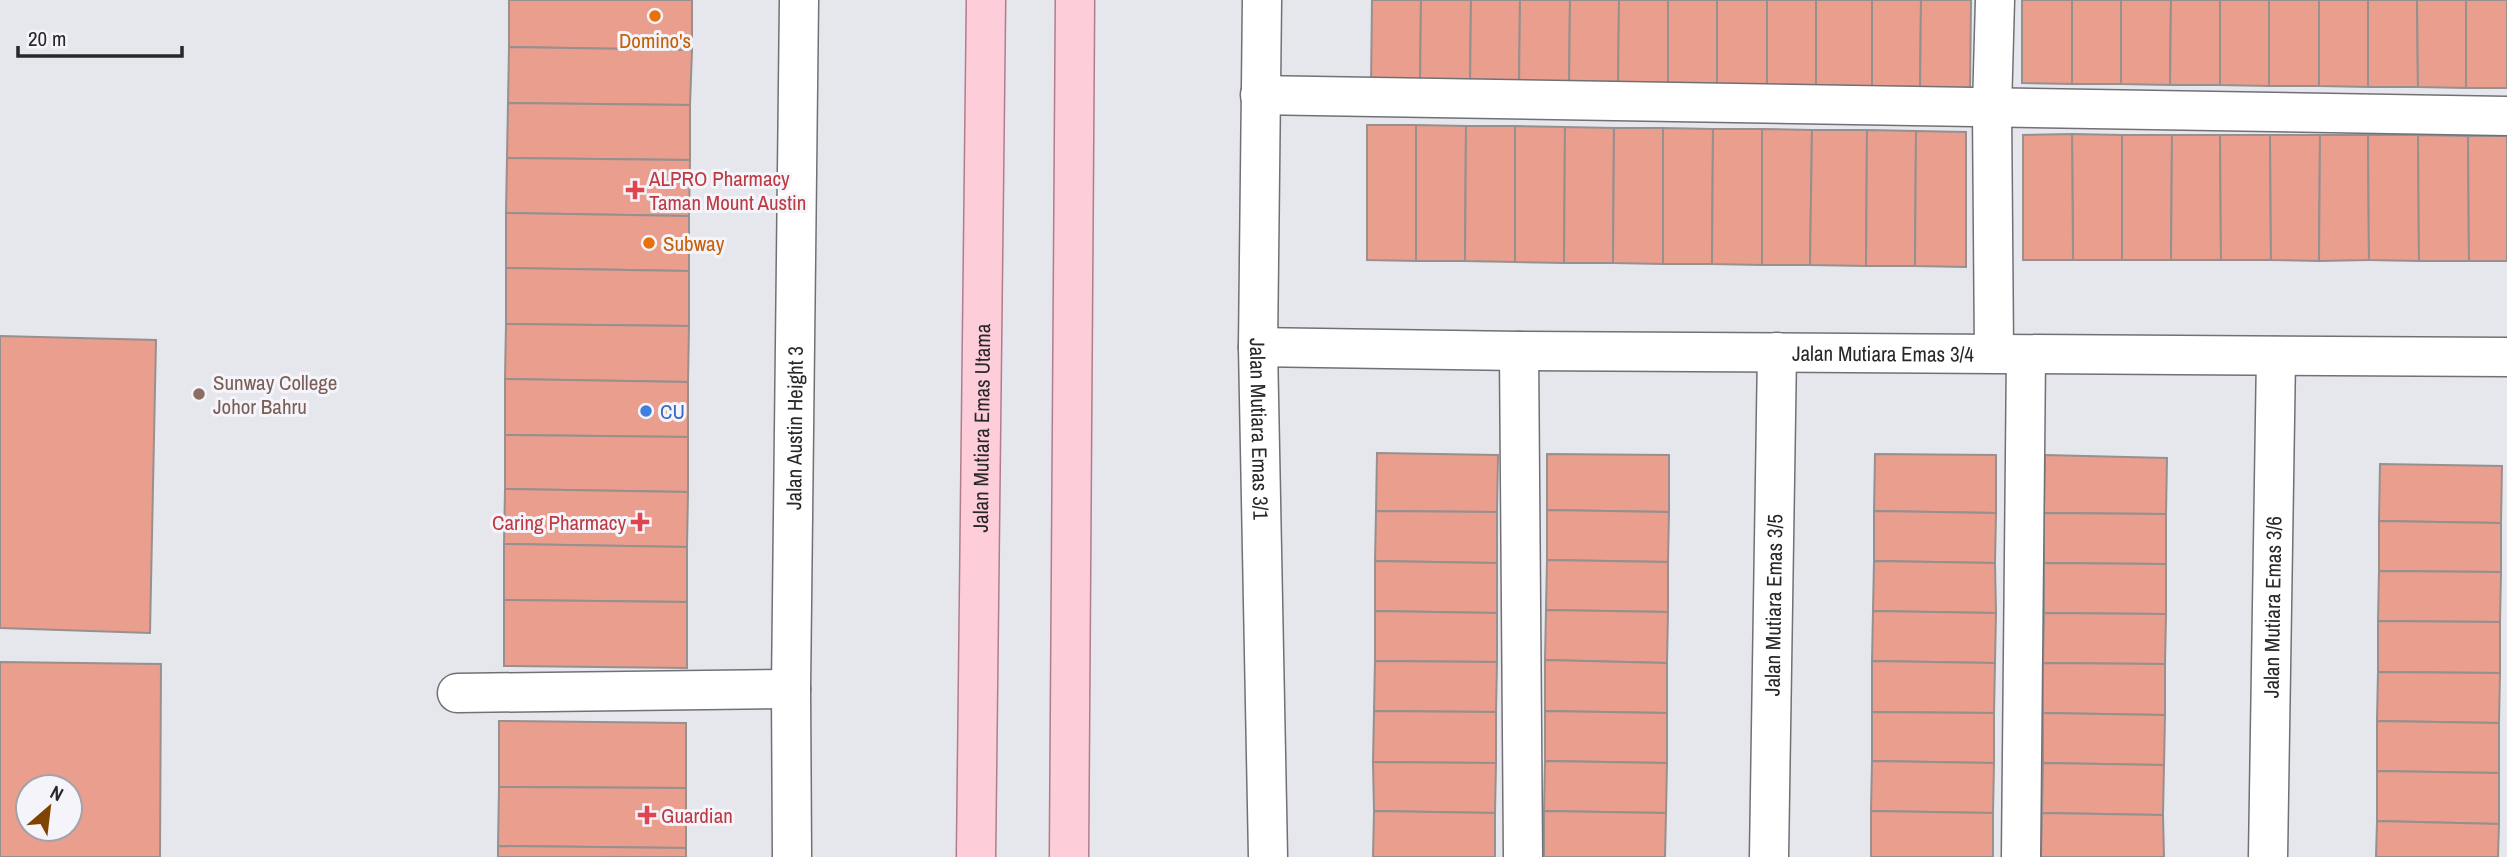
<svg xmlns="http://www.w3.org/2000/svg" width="2507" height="857" font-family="'Archivo Narrow',sans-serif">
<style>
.building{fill:#ea9e8d;stroke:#97908f;stroke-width:2;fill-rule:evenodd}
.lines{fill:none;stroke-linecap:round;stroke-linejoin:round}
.minor-casing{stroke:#707076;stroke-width:41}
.major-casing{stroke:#b17d8c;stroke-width:41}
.minor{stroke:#fff;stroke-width:38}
.major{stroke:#fdcdd9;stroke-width:38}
.food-dot{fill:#e8710a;stroke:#f4f4fa;stroke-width:2.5}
.health-dot{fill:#e0444e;stroke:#f4f4fa;stroke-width:2.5}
.education-dot{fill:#8d6e63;stroke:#f4f4fa;stroke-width:2.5}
.shop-dot{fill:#3f7fe0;stroke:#f4f4fa;stroke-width:2.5}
.labels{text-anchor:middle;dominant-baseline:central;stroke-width:6;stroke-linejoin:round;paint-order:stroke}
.food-label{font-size:21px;fill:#c56008;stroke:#f4f4fa}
.health-label{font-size:21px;fill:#be3a42;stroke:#f4f4fa;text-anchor:start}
.street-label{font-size:21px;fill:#28282a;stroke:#f4f4fa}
.education-label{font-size:21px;fill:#785e54;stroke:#f4f4fa;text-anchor:start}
.shop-label{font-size:21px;fill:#366cbe;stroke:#f4f4fa;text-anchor:start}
</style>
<rect width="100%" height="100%" fill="#e6e7ed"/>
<!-- building -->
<g class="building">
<polygon points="509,0 692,0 692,50 509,47"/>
<polygon points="1372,0 1421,0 1420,86 1371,86"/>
<polygon points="1421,0 1471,0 1470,87 1420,86"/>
<polygon points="1471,0 1520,0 1519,87 1470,87"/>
<polygon points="1520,0 1570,0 1569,88 1519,87"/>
<polygon points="1570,0 1619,0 1618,89 1569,88"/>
<polygon points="1619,0 1668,0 1668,89 1618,89"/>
<polygon points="1668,0 1717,0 1717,90 1668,89"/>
<rect x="1717" y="0" width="50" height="90"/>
<polygon points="1767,0 1816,0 1816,91 1767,90"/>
<rect x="1816" y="0" width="56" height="91"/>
<polygon points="1872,0 1921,0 1920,92 1872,91"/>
<polygon points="1921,0 1971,0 1970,93 1920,92"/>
<polygon points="2022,0 2072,0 2072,84 2022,83"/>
<rect x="2072" y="0" width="49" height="84"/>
<polygon points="2121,0 2171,0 2170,85 2121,84"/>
<polygon points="2171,0 2220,0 2220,85 2170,85"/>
<polygon points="2220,0 2269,0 2269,86 2220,85"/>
<rect x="2269" y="0" width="50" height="86"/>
<polygon points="2319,0 2368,0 2368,87 2319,86"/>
<polygon points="2368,0 2417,0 2418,87 2368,87"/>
<polygon points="2417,0 2466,0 2466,88 2418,87"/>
<rect x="2466" y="0" width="41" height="88"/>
<polygon points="509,47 692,50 690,105 508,103"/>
<polygon points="508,103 690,105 690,160 507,158"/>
<polygon points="1367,125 1416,125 1416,261 1367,260"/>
<polygon points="1416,125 1466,126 1465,261 1416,261"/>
<polygon points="1466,126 1515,126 1515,262 1465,261"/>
<polygon points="1515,126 1565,127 1564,263 1515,262"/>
<polygon points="1565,127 1614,128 1613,263 1564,263"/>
<polygon points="1614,128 1663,128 1663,264 1613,263"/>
<polygon points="1663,128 1713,129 1712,264 1663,264"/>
<polygon points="1713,129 1762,129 1762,265 1712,264"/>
<polygon points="1762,129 1812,130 1810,265 1762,265"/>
<polygon points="1812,130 1867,130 1866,266 1810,265"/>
<polygon points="1867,130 1916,131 1915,266 1866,266"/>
<polygon points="1916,131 1966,132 1966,267 1915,266"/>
<polygon points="2072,134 2122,135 2122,260 2073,260"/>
<polygon points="2072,134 2073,260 2023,260 2023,135"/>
<polygon points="2122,135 2172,135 2171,260 2122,260"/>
<polygon points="2172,135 2220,135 2221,260 2171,260"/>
<polygon points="2220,135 2270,135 2271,260 2221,260"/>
<polygon points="2270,135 2320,135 2319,261 2271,260"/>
<polygon points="2320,135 2368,135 2369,260 2319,261"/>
<polygon points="2368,135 2418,135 2419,261 2369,260"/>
<polygon points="2418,135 2468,136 2469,261 2419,261"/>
<polygon points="2468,136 2507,136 2507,261 2469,261"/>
<polygon points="507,158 690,160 689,216 506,213"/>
<polygon points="506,213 689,216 689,271 506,268"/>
<polygon points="506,268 689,271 689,326 506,324"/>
<polygon points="506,324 689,326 688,382 505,379"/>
<polygon points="0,336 156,340 150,633 0,628"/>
<polygon points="505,379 688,382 688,437 505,435"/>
<polygon points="505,435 688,437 688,492 505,489"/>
<polygon points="1377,453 1498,455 1497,512 1376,511"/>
<polygon points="1547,454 1669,455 1669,512 1547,510"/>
<polygon points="1875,454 1996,455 1996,513 1874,511"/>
<polygon points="2045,455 2167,458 2166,514 2044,513"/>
<polygon points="2380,464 2502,466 2501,523 2379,521"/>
<polygon points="505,489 688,492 687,547 504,544"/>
<polygon points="1547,510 1669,512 1668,562 1547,560"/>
<polygon points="1376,511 1497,512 1497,563 1375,561"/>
<polygon points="1874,511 1996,513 1995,563 1874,561"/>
<polygon points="2044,513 2166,514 2166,564 2044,563"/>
<polygon points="2379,521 2501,523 2501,572 2379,571"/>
<polygon points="504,544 687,547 687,602 504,600"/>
<polygon points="1547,560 1668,562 1668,612 1546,610"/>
<polygon points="1375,561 1497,563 1497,613 1375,611"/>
<polygon points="1874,561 1995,563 1996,613 1873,611"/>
<polygon points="2044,563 2166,564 2166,614 2044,613"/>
<polygon points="2379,571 2501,572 2500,622 2378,621"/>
<polygon points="504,600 687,602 687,668 504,666"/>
<polygon points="1546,610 1668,612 1667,663 1545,660"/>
<polygon points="1375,611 1497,613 1497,662 1375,661"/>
<polygon points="1873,611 1996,613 1995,663 1872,661"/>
<polygon points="2044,613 2166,614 2165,664 2043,663"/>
<polygon points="2378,621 2500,622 2500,673 2378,672"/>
<polygon points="1545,660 1667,663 1667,713 1545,711"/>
<polygon points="1375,661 1497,662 1496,712 1374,711"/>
<polygon points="1872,661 1995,663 1994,713 1872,712"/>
<path d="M0,662L161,664L160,857H0ZM28,787H70V829H28Z"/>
<polygon points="2043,663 2165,664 2165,715 2043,713"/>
<polygon points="2378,672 2500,673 2499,723 2377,721"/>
<polygon points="1374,711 1496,712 1496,763 1373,762"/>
<polygon points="1545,711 1667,713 1667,763 1545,761"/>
<polygon points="1872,712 1994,713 1994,763 1872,761"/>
<polygon points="2043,713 2165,715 2164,765 2043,763"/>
<polygon points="499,721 686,723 686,788 499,787"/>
<polygon points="2377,721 2499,723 2499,773 2377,771"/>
<polygon points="1545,761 1667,763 1666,813 1544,811"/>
<polygon points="1872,761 1994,763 1993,813 1871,811"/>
<polygon points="1373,762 1496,763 1495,813 1374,811"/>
<polygon points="2043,763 2164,765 2163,815 2042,813"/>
<polygon points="2377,771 2499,773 2499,824 2377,821"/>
<polygon points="499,787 686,788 686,848 498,846"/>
<polygon points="1374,811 1495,813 1495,857 1373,857"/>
<polygon points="1544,811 1666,813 1665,857 1544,857"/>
<polygon points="1871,811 1993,813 1993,857 1871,857"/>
<polygon points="2042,813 2163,815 2164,857 2041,857"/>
<polygon points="2377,821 2499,824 2498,857 2376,857"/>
<polygon points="498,846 686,848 686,857 498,857"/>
</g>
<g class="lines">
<defs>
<g id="minor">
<path id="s1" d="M1262,0L1258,347L1268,857"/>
<polyline points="1260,95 2507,116"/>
<path id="s2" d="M1258,347L1519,351L2507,357"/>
<polyline points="1519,351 1523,857"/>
<polyline points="1994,353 1992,108 1995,0"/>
<polyline points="457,693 791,689"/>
<path id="s3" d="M792,857L791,689L799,0"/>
<path id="s4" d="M1769,857L1777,352"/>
<polyline points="2021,857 2026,355"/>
<path id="s5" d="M2268,857L2276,356"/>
</g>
<g id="major">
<path id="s6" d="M976,857L986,0"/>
<polyline points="1069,857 1075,0"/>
</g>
</defs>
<!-- minor casing -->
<use href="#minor" class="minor-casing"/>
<!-- major casing -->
<use href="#major" class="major-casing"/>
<!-- minor -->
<use href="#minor" class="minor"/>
<!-- major -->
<use href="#major" class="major"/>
</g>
<!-- markers -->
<g class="food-dot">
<circle cx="655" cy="16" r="7"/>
<circle cx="649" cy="243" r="7"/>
</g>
<g class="health-dot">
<path d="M631.5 179.5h7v7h7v7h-7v7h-7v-7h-7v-7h7z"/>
<path d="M636.5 511.5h7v7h7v7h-7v7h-7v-7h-7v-7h7z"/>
<path d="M643.5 804.5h7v7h7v7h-7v7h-7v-7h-7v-7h7z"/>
</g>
<circle class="education-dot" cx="199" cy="394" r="7"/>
<circle class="shop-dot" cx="646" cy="411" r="7"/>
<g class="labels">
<!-- food labels -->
<g class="food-label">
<text x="655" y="40">Domino's</text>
<text x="663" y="243" text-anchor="start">Subway</text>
</g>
<!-- health labels -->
<g class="health-label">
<text x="649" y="178">ALPRO Pharmacy<tspan x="649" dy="24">Taman Mount Austin</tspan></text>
<text x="626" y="522" text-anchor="end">Caring Pharmacy</text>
<text x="661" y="815">Guardian</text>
</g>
<!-- street labels -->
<g class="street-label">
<text stroke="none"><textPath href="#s2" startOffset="625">Jalan Mutiara Emas 3/4</textPath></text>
<text stroke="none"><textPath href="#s3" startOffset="429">Jalan Austin Height 3</textPath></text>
<text stroke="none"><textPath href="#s6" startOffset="429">Jalan Mutiara Emas Utama</textPath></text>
<text stroke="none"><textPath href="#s1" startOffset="429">Jalan Mutiara Emas 3/1</textPath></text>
<text stroke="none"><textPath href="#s4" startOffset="252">Jalan Mutiara Emas 3/5</textPath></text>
<text stroke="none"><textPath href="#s5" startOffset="250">Jalan Mutiara Emas 3/6</textPath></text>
</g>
<!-- education labels -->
<g class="education-label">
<text x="213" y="382">Sunway College<tspan x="213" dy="24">Johor Bahru</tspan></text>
</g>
<!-- shop labels -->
<g class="shop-label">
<text x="660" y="411">CU</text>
</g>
</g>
<!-- north arrow -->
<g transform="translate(49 808) rotate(28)"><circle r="33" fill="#f4f4fa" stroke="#a2a2a7" stroke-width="2"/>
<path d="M0-5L12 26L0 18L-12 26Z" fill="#804400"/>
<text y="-10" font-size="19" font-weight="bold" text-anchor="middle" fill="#28282a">N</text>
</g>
<!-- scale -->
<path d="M18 46v10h164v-10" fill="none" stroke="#28282a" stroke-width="3.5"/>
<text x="28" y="46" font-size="21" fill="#28282a" stroke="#f4f4fa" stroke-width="5" paint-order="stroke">20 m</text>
</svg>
